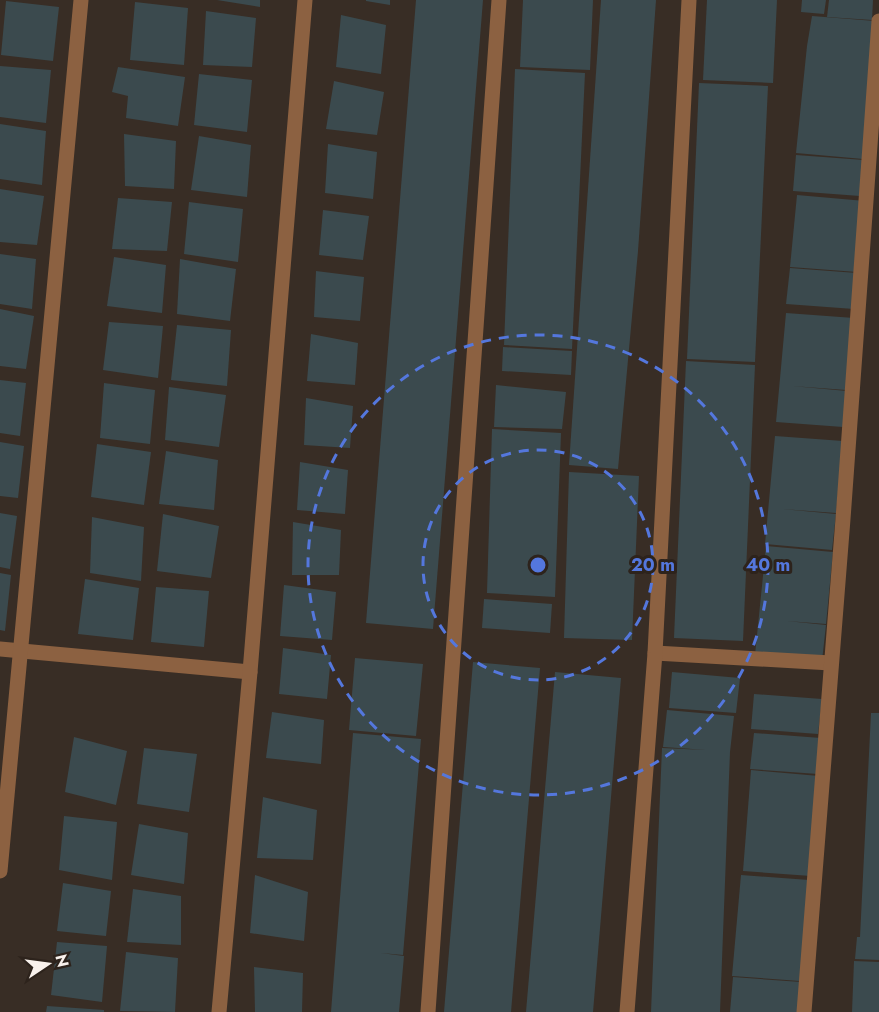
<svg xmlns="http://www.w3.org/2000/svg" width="879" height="1012" font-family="Jost,sans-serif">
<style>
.building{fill:#3b4a4e}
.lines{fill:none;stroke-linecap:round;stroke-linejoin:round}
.minor{stroke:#8c6141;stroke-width:15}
.ring{fill:none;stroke:#5477dd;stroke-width:3;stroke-dasharray:10 8}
.centre{fill:#5477dd;stroke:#2d231c;stroke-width:3}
.ring-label{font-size:18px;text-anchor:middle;font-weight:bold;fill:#5477dd;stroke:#2d231c;stroke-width:6;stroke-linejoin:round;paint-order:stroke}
</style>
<rect width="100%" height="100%" fill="#382d25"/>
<!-- building -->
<g class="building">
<polygon points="217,0 260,0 260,7"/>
<polygon points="366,0 390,0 390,5 366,1"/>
<polygon points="416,0 483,0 433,629 366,623"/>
<polygon points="523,0 593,0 590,70 520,67"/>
<polygon points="601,0 656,0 638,251 618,469 569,465"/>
<polygon points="707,0 777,0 773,83 703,80"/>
<polygon points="802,0 826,0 824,14 801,12"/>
<polygon points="829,0 873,0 872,20 827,17"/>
<polygon points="6,1 59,7 53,61 1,55"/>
<polygon points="135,2 188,8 184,65 130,60"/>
<polygon points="206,11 256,18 252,67 203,65"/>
<polygon points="341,15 386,25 381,74 336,67"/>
<polygon points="812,16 875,21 863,159 796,153 807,46"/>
<polygon points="0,66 51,70 46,123 0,117"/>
<polygon points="118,67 185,77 178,126 126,118 128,96 112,92"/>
<polygon points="515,69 585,73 572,349 504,345"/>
<polygon points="199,74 252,80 247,132 194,125"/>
<polygon points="334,81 384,92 377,135 326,129"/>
<polygon points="699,83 768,86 755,362 687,359"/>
<polygon points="0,124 46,131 42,185 0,179"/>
<polygon points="124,134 176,141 174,189 125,186"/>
<polygon points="199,136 251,145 247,197 191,190"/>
<polygon points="328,144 377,152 373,199 325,193"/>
<polygon points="796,155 864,160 860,196 793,191"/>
<polygon points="0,189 44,196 37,245 0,242"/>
<polygon points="797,195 865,201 857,272 790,267"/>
<polygon points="118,198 172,202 167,251 112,249"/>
<polygon points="189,202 243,209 238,262 184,254"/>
<polygon points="323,210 369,216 363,260 319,255"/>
<polygon points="0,254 36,259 32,309 0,304"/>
<polygon points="114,257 166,265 162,313 107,306"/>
<polygon points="180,259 236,269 230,321 177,314"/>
<polygon points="790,268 857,273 854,309 786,304"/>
<polygon points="316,271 364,277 360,321 314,317"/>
<polygon points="0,309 34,316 26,369 0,366"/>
<polygon points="786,313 854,318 846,390 792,386 847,391 843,427 776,422"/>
<polygon points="109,322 163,326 158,378 103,370"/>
<polygon points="177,325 231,330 227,386 171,380"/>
<polygon points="311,334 358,343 355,385 307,381"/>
<polygon points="503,347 572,351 571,375 502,371"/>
<polygon points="686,361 755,365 743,641 674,638"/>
<polygon points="0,380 26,383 20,436 0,433"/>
<polygon points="104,383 155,390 150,444 100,438"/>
<polygon points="496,385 566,392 562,429 494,427"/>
<polygon points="169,387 226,395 219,447 165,440"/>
<polygon points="306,398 353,406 350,448 304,445"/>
<polygon points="492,429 561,433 555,597 487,593"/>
<polygon points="775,436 843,441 836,513 782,509 836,514 832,550 765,544"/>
<polygon points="0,442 24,446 18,498 0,496"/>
<polygon points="97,444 151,452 144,505 91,497"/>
<polygon points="166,451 218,460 214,510 159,504"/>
<polygon points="300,462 348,470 345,514 297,510"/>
<polygon points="569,472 639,476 632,640 564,638"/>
<polygon points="0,513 17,516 10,569 0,567"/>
<polygon points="163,514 219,526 211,578 157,571"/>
<polygon points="92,517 144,527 141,581 90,573"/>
<polygon points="293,522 341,530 339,575 292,575"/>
<polygon points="766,546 833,552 826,624 787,621 826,625 822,661 755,655"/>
<polygon points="0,573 11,575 5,631 0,630"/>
<polygon points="85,579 139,588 133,640 78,634"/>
<polygon points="284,585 336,592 332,640 280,636"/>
<polygon points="156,587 209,591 204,647 151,642"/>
<polygon points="484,599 552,604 550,633 482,628"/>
<polygon points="283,648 331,655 327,699 279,694"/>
<polygon points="355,658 423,664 416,736 349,730"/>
<polygon points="473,662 540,668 511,1012 444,1012"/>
<polygon points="555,672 621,678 593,1012 526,1012"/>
<polygon points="672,672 740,678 736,713 669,708"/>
<polygon points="754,694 822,699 818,734 751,729"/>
<polygon points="667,710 734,716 730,752 720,1012 651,1012 662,748 707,750 663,747"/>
<polygon points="272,712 324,720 321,764 266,758"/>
<polygon points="871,713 879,713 879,960 855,959 857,937 860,937"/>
<polygon points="353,733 421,739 403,955 381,953 404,956 399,1012 331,1012"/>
<polygon points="754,733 821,738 818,774 750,769"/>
<polygon points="74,737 127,751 116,805 65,792"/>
<polygon points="144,748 197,754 189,812 137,804"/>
<polygon points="751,770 819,776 811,876 743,871"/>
<polygon points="263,797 317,810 313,860 257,858"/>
<polygon points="64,816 117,822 112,880 59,870"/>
<polygon points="139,824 188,833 184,884 131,875"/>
<polygon points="255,875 308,892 304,941 250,933"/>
<polygon points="741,875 809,880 800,981 732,976"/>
<polygon points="63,883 111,891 106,936 57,931"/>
<polygon points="133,889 181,896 181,945 127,942"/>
<polygon points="57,942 107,946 102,1002 51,995"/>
<polygon points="126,952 178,958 175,1012 120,1011"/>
<polygon points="854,961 879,962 879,1012 852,1012"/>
<polygon points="254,967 303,973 302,1012 255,1012"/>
<polygon points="733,977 801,982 797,1012 730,1012"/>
<polygon points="47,1006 104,1010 104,1012 46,1012"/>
</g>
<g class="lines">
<!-- minor -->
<g class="minor">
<polyline points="0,649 250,672"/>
<polyline points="655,653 831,663"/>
<polyline points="0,871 81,0"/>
<polyline points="219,1012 250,672 305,0"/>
<polyline points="428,1012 499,0"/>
<polyline points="627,1012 655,653 689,0"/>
<polyline points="804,1012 843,519 879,21"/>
</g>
</g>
<!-- distance rings -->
<g class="ring">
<circle cx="538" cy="565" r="115"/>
<circle cx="538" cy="565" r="230"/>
</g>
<circle cx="538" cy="565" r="9" class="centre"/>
<g class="ring-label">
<text x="653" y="571">20 m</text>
<text x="768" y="571">40 m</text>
</g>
<!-- north arrow -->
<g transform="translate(48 964) rotate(77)" stroke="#2d231c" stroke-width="4.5" paint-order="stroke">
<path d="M0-4.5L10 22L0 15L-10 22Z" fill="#f8f1ec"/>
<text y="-9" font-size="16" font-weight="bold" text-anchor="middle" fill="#f8f1ec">N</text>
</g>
</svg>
